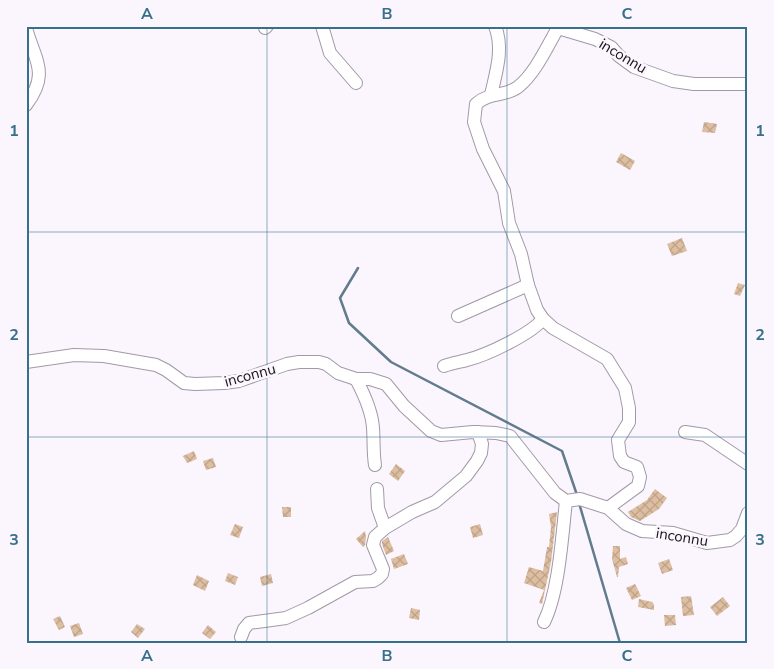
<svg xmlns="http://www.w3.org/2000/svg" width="774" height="669" font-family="'Nunito Sans',sans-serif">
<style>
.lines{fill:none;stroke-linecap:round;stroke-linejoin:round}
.stream{stroke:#627c8d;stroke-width:2.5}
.building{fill:url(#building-cross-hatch)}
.minor-casing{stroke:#a299a7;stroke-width:14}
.minor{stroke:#fff;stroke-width:12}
.grid{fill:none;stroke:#37708a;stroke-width:1;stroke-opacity:0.55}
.labels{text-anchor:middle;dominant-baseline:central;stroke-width:5;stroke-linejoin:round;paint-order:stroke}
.street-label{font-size:15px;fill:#1a171c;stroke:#fbf5fe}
.neatline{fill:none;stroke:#37708a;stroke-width:2}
.grid-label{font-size:16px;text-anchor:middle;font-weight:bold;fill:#37708a}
</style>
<defs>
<pattern id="building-cross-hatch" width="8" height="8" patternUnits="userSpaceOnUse" patternTransform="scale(1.25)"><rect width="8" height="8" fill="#ddbea1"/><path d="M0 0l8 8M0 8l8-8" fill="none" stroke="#bda38a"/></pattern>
</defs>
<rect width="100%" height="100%" fill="#fbf5fe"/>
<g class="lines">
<!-- stream -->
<g class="stream">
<polyline points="358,268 340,298 349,323 391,362 562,451 577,495"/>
<polyline points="579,503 620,643"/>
</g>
</g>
<!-- building -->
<g class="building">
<polygon points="704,122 717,124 715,133 702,132"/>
<polygon points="621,153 635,161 630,170 616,162"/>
<polygon points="682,238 687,251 672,256 667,244"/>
<polygon points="738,283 745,285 740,296 734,294"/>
<polygon points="194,451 197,459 187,463 183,456"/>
<polygon points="213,458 216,467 206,470 203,461"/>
<polygon points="396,464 405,471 398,481 389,474"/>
<polygon points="655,489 667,498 659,509 640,521 631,517 628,512 647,500"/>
<polygon points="282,507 291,507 291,517 283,517"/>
<polygon points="557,512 551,562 542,604 539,603 544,590 524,583 529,567 543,571 547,547 549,547 551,527 549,514"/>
<polygon points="235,524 243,527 239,538 230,535"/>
<polygon points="480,524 483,535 473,538 470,527"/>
<polygon points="365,531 366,538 365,545 363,547 356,539"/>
<polygon points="388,537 394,551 386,555 382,544 382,541"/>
<polygon points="613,546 620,546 620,559 626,557 628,564 619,567 618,577 617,577 612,559"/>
<polygon points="404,554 408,564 394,569 391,559"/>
<polygon points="669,559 673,570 662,574 658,563"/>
<polygon points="228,573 238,577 235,585 225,581"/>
<polygon points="271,574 273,583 262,586 260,577"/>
<polygon points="197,575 209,581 205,591 193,585"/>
<polygon points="635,584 641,596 632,600 626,588"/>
<polygon points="691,596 694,615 683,616 681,597"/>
<polygon points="723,597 730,606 717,616 710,607"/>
<polygon points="639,599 652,602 654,605 654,610 638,607"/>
<polygon points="411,608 420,610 419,620 409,618"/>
<polygon points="664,615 675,615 676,625 665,626"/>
<polygon points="60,616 65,627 59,630 53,619"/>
<polygon points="79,623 83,634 74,637 70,626"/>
<polygon points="137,624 145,629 138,638 131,632"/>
<polygon points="208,625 216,632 210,639 202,633"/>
</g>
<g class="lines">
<defs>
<g id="minor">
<polyline points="322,26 330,53 356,83"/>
<path d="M559,26C548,45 535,74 518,87C505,97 491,91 476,104L474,122L483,149L504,191L509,223L521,254L528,285L537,310L543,319L553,328L607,359L625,388L629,408V422L618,440L620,456L624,462L637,467L640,477L638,486L608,508"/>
<path d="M26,28C35,61 50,73 26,105"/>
<polyline points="265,28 267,26"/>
<polyline points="558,28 595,39 611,47 619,56 634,67 673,81 694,84 748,84"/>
<path d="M491,95C496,72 504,49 495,26"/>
<polyline points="458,316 528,285"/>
<polyline points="26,362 74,355 104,356 156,365 166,370 184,383 195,384 224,383 239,381 287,364 299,362 319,362 326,364 338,373 356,379 370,379 386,384 404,406 431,431 441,435 473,432 496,433 510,436 555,493 566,501 580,499 608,508 626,524 642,531 673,533 707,543 730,540 736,536 742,529 748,513"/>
<path d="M444,366C452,363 460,362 467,360C487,355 531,334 543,319"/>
<path d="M356,379C364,394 372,411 373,428C374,441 373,452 375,465"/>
<polyline points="685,432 705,435 748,464"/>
<polyline points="377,489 378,508 385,528"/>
<path d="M544,622C559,592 562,536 566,501"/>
<polyline points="241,637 244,629 249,623 286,618 308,608 355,582 373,581 378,578 382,574 383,569 373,545 375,537 385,528 412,512 435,502 466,476 477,461 481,453 482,444 478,432"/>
</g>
</defs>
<!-- minor casing -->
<use href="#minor" class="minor-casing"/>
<!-- minor -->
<use href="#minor" class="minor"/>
</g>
<!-- grid -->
<path class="grid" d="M267,26V643M507,26V643M26,232H748M26,437H748"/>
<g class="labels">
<!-- street labels -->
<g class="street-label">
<text transform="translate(623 56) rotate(31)">inconnu</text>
<text transform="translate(250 375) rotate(-15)">inconnu</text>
<text transform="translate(682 537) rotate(9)">inconnu</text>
</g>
</g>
<!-- border -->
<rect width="774" height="669" fill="none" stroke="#fbf5fe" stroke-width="55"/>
<rect x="28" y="28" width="718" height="614" class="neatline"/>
<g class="grid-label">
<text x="147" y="19">A</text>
<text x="387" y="19">B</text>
<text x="627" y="19">C</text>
<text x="14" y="136">1</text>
<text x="760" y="136">1</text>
<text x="14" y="340">2</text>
<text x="760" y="340">2</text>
<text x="14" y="545">3</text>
<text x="760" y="545">3</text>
<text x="147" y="661">A</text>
<text x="387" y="661">B</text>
<text x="627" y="661">C</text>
</g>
</svg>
